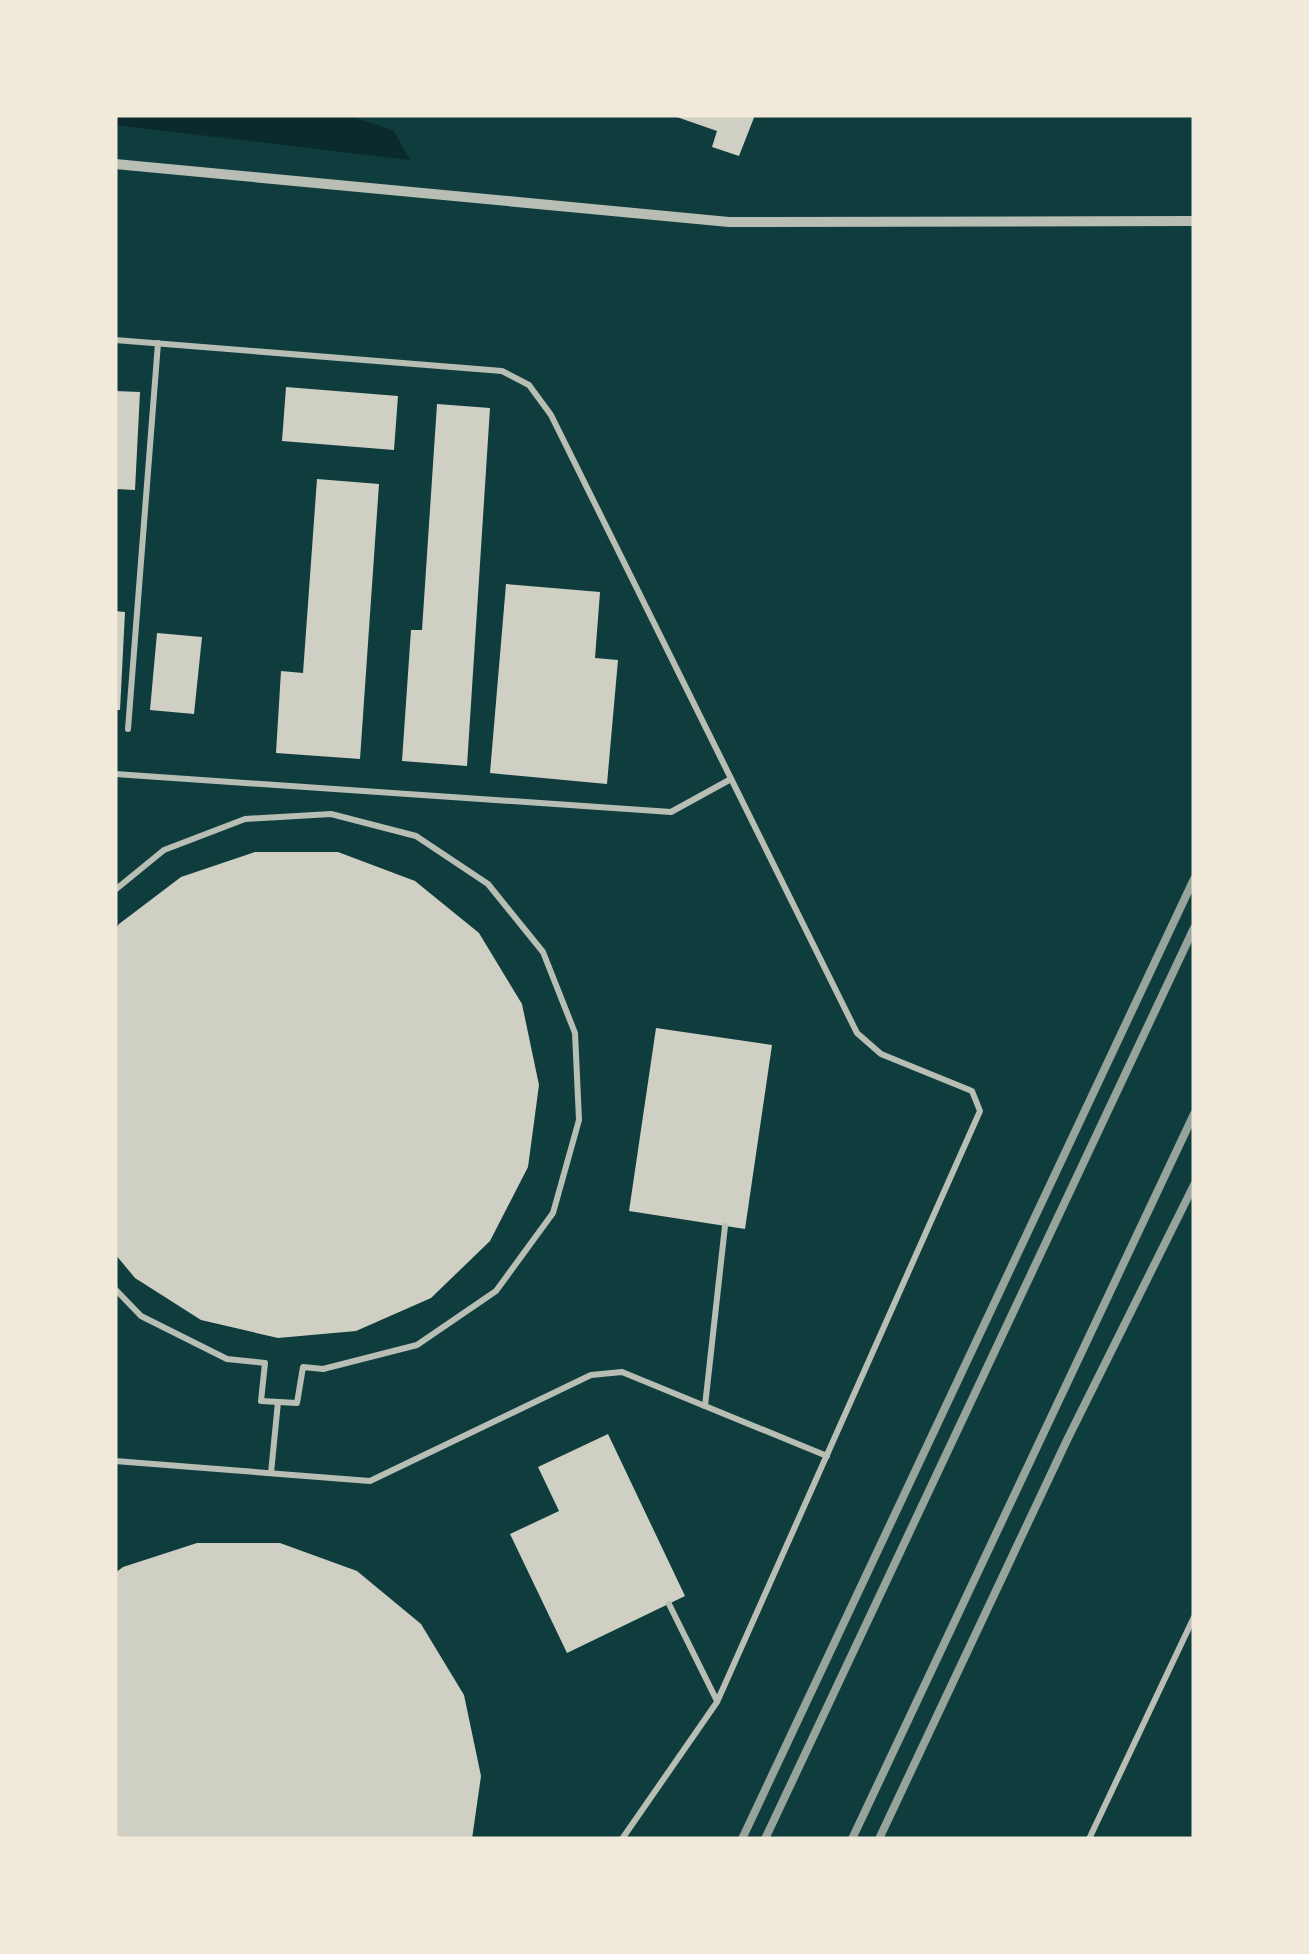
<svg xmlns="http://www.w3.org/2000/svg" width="1309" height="1954" font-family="'Varela Round',sans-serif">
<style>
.water{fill:#0a2a2b}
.building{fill:#cfcfc3}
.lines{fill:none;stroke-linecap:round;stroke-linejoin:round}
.service{stroke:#b8beb3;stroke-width:6}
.minor{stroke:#b8beb3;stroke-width:10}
.rail{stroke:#97a49c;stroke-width:8}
</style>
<rect width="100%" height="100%" fill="#0f3d3e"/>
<!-- water -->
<polygon class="water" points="115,115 346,115 393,130 410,160 115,125"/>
<!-- building -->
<g class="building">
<polygon points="671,115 755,115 739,156 712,147 717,131"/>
<polygon points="286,387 398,396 394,450 282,441"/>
<polygon points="115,391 140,392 135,490 115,489"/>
<polygon points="437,404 490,408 467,766 402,761 411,630 422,630"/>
<polygon points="317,479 379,484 360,759 276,753 281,671 303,673"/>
<polygon points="506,584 600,592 595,658 618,660 607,784 490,773"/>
<polygon points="115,611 125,612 120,710 115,710"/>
<polygon points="157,633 202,637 194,714 150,710"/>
<polygon points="255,852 338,852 415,881 479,933 522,1004 539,1085 528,1167 490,1241 431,1298 356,1331 278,1338 201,1320 135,1278 115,1254 115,930 119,924 181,877"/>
<polygon points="656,1028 772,1045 745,1229 629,1211"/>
<polygon points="608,1434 685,1596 567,1653 510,1534 559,1511 538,1467"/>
<polygon points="197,1543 280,1543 357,1571 421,1624 464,1695 481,1776 472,1839 115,1839 115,1573 123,1567"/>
</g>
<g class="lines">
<!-- service -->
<g class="service">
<polyline points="115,340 502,371 529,385 551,415 857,1033 881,1054 972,1091 980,1111 717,1702 622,1839"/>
<polyline points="128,729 158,343"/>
<polyline points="115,774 671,812 731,779"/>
<polyline points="115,890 164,850 245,819 331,814 416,836 488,884 543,952 575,1033 579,1120 553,1213 496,1291 417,1345 323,1369 303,1367 297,1403 261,1401 265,1363 227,1359 141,1316 115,1289"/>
<polyline points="705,1406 725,1226"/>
<polyline points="115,1461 370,1481 591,1375 622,1372 827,1456"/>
<polyline points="271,1473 278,1402"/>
<polyline points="669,1604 717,1701"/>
<polyline points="1089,1839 1194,1617"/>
</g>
<!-- minor -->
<polyline class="minor" points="115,164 729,222 1194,221"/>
<!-- rail -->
<g class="rail">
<polyline points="742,1839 1194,879"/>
<polyline points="765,1839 1194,928"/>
<polyline points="852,1839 1194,1114"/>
<polyline points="879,1839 1067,1440 1194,1185"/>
</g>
</g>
<!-- border -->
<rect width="1309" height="1954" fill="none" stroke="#f1e9da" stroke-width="235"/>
</svg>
